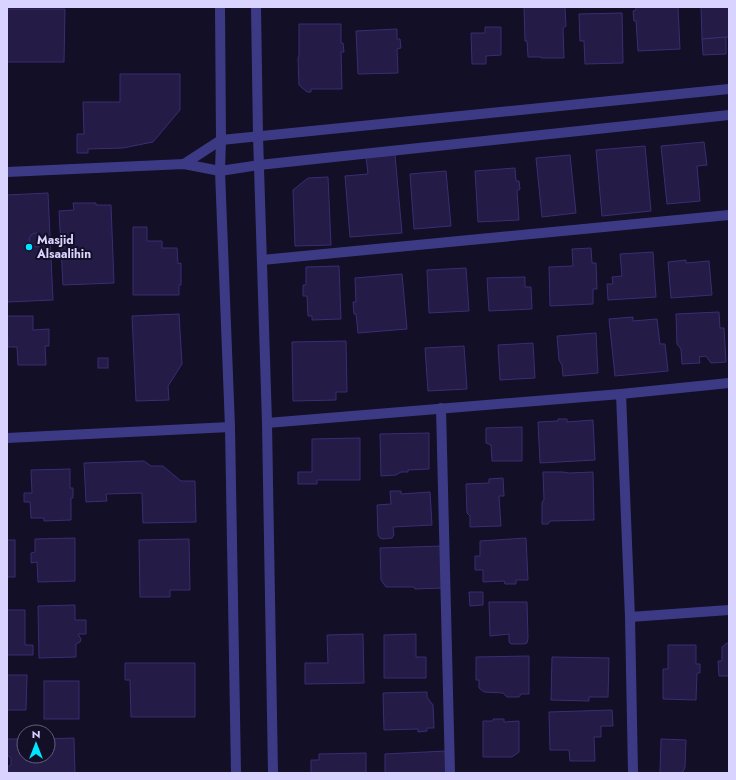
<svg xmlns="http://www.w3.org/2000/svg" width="736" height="780" font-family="Jost,sans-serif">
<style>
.building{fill:#241b47;stroke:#3b2d73}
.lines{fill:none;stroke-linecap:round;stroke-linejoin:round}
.minor{stroke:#3d3a85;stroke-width:10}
.tertiary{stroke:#3d3a85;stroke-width:10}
.poi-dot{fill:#00e5ff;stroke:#130f26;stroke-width:1.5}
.labels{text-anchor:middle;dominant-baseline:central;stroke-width:4;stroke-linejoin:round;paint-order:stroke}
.poi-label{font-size:12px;font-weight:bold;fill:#d9d4ff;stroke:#130f26;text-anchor:start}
</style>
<rect width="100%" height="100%" fill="#130f26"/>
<!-- building -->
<g class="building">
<polygon points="524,7 565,7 566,26 563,28 564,58 541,58 541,57 528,57 527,41 525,41"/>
<polygon points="636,7 678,7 680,49 638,51 636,21 634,21 633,11 636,10"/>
<polygon points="701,7 729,7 729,37 702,39"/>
<polygon points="7,9 65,9 64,62 7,62"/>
<polygon points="622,13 623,63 585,64 584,41 580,41 579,14"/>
<polygon points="299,24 341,24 341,43 343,43 344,52 341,52 342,89 311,89 311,92 307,92 299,85 298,58 299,56"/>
<polygon points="485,27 501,27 501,55 486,56 486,64 472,64 471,33 485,33"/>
<polygon points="397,29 397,39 400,39 401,48 397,49 398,73 358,74 356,31"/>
<polygon points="726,37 726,54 703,55 702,39"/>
<polygon points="120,74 180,74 180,110 153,142 123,148 88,149 88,153 77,153 77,134 84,134 83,102 120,102"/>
<polygon points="704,142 707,165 697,166 700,201 667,204 661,146"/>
<polygon points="645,146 651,211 602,216 596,150"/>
<polygon points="395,155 402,233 350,237 345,176 368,174 366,157"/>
<polygon points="570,155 576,213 542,217 536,158"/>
<polygon points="515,168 516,181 519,181 520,189 517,191 519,220 478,222 475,171"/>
<polygon points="446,171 451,226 414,229 410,174"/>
<polygon points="328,177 331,245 295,246 293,190 308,178"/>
<polygon points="48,193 53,300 7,302 7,195"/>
<polygon points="73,203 96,203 96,205 111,205 114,283 63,285 59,211 74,210"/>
<polygon points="133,227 147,227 147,241 162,241 162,248 177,248 178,264 181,263 181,285 179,285 179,295 133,295"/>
<circle cx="36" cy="240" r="7"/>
<polygon points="591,248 592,263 596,263 597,289 593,289 593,304 550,306 549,267 573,266 572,249"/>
<polygon points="653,252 656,297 608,300 607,284 613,284 612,277 622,276 620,254"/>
<polygon points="686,260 686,263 709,261 712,295 671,298 668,262"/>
<polygon points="339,266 341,319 312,320 312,316 308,316 307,296 303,296 303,285 306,285 306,267"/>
<polygon points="466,268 469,311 429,313 427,270"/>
<polygon points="402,274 407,329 358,333 356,314 354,314 353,302 356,302 355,278"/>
<polygon points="525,277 525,287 531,287 532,309 489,311 487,278"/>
<polygon points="719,312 720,328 724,328 726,362 711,363 706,356 699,357 700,363 682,364 681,349 677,344 676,314"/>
<polygon points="179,314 182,364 168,386 169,400 136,401 132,316"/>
<polygon points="7,316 33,316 33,330 49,329 49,346 45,346 46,365 18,365 17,347 8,347"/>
<polygon points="633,317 633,321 657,319 660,344 665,344 668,371 615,376 609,319"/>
<polygon points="596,333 598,373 563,376 562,365 559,360 557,336"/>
<polygon points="346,341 347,392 336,392 336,400 293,401 292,342"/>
<polygon points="533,343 535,378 500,380 498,345"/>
<polygon points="464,346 467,389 428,391 425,348"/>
<rect x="98" y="358" width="10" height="10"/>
<polygon points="558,419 567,419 567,422 593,420 595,460 540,463 538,422 558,421"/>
<polygon points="522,427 522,461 492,461 491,445 486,443 486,428"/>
<polygon points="429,433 429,469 408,470 408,472 401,472 396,475 381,476 380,434"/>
<polygon points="360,438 360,480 317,480 317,484 298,484 298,472 312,472 312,439"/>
<polygon points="144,461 151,466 163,466 181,481 195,481 196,522 143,523 142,493 106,494 107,501 86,502 84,463"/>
<polygon points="70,469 70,488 73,488 73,498 71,498 71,520 44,521 44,518 31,518 30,502 24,502 24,493 32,493 31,470"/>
<polygon points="543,472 563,472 569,473 593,472 594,520 550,521 548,524 542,524 542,502 544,500"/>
<polygon points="503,478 504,496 499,496 501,526 470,527 470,516 467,513 466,484 489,483 489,479"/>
<polygon points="390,491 401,491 401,494 430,492 432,525 393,527 394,535 392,538 383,539 380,538 378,535 377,505 391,504"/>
<polygon points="75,538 75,581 38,582 37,562 31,563 31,553 35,552 35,539"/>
<polygon points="526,538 528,580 516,580 516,584 505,584 504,581 483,582 483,570 475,570 475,556 480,556 480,541"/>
<polygon points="189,539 190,590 170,590 170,597 140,597 139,540"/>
<rect x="7" y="540" width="8" height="37"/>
<polygon points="442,546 443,588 415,589 414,587 386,587 381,580 380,548"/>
<polygon points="469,592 483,592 483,605 470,606"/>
<polygon points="489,602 527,602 528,638 527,643 524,644 511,644 509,642 509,634 490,636"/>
<polygon points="75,605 75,620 86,620 86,634 78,634 81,639 80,642 76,644 76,657 39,658 38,606"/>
<polygon points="7,610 25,610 25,645 33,645 33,655 7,655"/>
<polygon points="363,634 364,683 305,684 305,663 328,663 327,635"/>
<polygon points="416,634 416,657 426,657 426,678 384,678 384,635"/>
<polygon points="727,643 729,643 729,676 719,676 718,661 722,661 722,647"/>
<polygon points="668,645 696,645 696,664 700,664 700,673 697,673 696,700 663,699 663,669 668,669"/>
<polygon points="529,656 529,694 521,694 519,697 507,697 503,693 484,692 479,688 479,680 476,680 476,657"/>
<polygon points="552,657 609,658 608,697 589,697 589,701 551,700"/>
<polygon points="125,663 195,663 195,717 131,717 130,680 125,680"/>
<polygon points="7,675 27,675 26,710 7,710"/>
<rect x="44" y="681" width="35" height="38"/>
<polygon points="427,692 427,697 433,705 434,728 427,728 427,731 418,732 418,729 384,730 383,693"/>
<polygon points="612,710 613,726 601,726 601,737 594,737 595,761 570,761 569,750 550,750 549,712"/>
<polygon points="493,719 504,719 504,722 519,721 519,752 512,757 483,757 483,721 493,721"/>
<polygon points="74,738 75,773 7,773 7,767 11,765 11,758 7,755 7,740 8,739 24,739 24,756 48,756 48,739"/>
<polygon points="661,739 686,740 685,768 682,773 660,773"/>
<polygon points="446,751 446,773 385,773 385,754"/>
<polygon points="366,753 366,773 311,773 311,760 319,760 319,754"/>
</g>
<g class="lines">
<!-- minor -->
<g class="minor">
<polyline points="184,164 221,140 729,89"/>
<polyline points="7,172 184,164 220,171 259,165 729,115"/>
<polyline points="262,260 729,215"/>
<polyline points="621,394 630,617 633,773"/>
<polyline points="441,408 450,773"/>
<polyline points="267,423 621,394 729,383"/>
<polyline points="7,438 230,427"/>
<polyline points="630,617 729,610"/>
</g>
<!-- tertiary -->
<g class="tertiary">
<polyline points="220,7 221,140 220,171 230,427 236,773"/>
<polyline points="256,7 258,136 267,423 273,773"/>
</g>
</g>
<!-- markers -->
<circle class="poi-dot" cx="29" cy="247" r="4"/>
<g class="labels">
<!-- poi labels -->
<g class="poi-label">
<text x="37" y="240">Masjid<tspan x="37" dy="14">Alsaalihin</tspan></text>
</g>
</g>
<!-- border -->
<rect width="736" height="780" fill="none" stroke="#d9d4ff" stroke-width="16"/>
<!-- north arrow -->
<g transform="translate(36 744)"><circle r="19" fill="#130f26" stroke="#625e7d"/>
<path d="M0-3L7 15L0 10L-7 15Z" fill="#00e5ff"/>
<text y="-6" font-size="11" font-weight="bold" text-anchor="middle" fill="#d9d4ff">N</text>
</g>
</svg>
